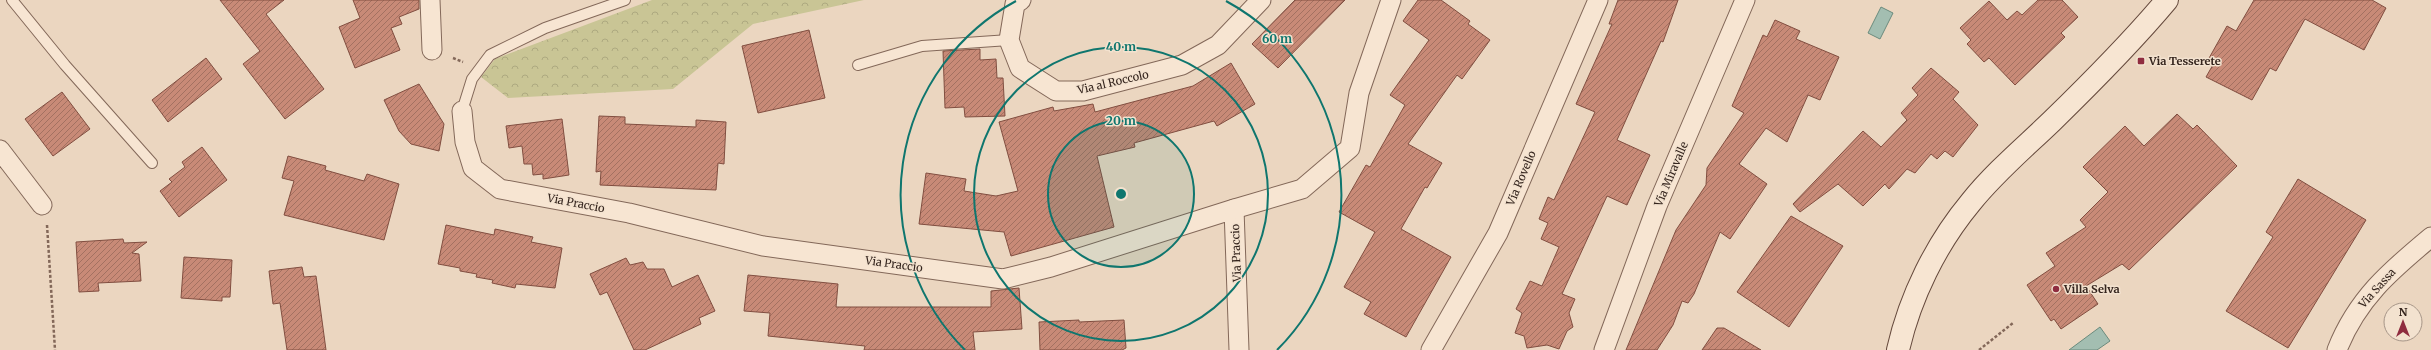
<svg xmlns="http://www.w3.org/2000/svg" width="2431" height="350" font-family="Merriweather,serif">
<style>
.forest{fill:url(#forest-crowns)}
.water{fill:#a3beb1;stroke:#6b8b7d}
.building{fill:url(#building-hatch);stroke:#814e40}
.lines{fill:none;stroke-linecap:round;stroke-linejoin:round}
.lane-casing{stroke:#836859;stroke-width:12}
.street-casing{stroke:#836859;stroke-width:21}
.secondary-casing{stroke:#65493c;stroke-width:24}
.path{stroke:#836859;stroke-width:2.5;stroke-dasharray:3 2;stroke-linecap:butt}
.lane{stroke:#f7e5d2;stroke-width:10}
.street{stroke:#f7e5d2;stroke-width:19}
.secondary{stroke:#f7e5d2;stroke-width:22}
.ring{fill:none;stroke:#0f766e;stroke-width:2}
.poi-dot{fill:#8f2c3f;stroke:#f3e2cf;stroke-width:1.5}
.labels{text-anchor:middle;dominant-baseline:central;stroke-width:3;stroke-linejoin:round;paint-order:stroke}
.poi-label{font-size:11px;font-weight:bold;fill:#34241d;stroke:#f3e2cf;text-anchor:start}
.street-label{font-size:11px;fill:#34241d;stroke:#f3e2cf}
.centre{fill:#0f766e;stroke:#f3e2cf;stroke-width:2}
.ring-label{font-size:12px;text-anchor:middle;font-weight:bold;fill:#0f766e;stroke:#f3e2cf;stroke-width:3;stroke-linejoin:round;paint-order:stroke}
</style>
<defs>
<pattern id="forest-crowns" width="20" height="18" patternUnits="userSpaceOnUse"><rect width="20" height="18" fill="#c9c595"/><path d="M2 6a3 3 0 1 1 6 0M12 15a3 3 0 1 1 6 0" fill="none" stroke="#ada980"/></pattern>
<pattern id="building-hatch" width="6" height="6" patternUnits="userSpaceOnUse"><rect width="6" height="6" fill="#c88a77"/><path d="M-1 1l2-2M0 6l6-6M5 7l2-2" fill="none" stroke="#a37161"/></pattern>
</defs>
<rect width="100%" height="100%" fill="#ebd6c0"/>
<!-- forest -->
<polygon class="forest" points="652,0 864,0 753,24 673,89 508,98 481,77 495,59"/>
<!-- water -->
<g class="water">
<polygon points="1881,7 1893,13 1880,39 1868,33"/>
<polygon points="2100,327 2110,341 2097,350 2069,350"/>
</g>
<!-- building -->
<g class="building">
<polygon points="220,0 284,0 266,14 324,89 285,119 243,64 260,51"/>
<polygon points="353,0 419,0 419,9 399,17 402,24 391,28 400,50 355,68 339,27 360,18"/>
<polygon points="1295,0 1345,0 1278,68 1252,44"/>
<polygon points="1418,0 1441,0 1470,21 1468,24 1490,40 1462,79 1457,75 1408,144 1442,163 1427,188 1425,187 1401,229 1451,257 1406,337 1364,314 1371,302 1344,287 1375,232 1339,212 1366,165 1370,167 1405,105 1390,95 1429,40 1403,21"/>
<polygon points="1618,0 1678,0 1663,42 1661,41 1617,140 1650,155 1627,205 1607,196 1562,294 1575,299 1569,313 1573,327 1567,331 1559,349 1547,345 1527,348 1524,336 1515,333 1522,313 1516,309 1530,281 1542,286 1559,247 1541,239 1548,223 1539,219 1548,197 1554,200 1595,112 1576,104 1612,24 1609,24"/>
<polygon points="2038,0 2062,0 2078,17 2061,33 2065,37 2015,85 1989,58 1984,62 1967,44 1971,40 1960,28 1989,1 2007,20 2017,11 2022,15"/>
<polygon points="2254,0 2372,0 2386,8 2364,50 2305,19 2276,71 2270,68 2252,100 2206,77 2214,63 2208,60 2227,26 2236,31"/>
<polygon points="1775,20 1800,31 1796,39 1839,57 1820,100 1808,95 1787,142 1766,128 1739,164 1767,184 1730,239 1720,232 1694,294 1688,303 1682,301 1673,325 1657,350 1626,350 1676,230 1706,185 1707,168 1744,113 1732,106 1763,35 1767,37"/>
<polygon points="809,30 825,98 758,113 742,46"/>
<polygon points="980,49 980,60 996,59 997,78 1003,78 1005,116 965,117 964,107 945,108 943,51"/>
<polygon points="206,58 222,79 168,122 152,100"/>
<polygon points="1231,63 1255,104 1217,126 1214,121 1134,143 1135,147 1097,156 1114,227 1011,256 1004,232 919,224 926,173 966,179 964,191 996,196 1018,191 999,122 1053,107 1054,111 1093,104 1095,112 1193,86"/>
<polygon points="1931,68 1959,92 1953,99 1978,125 1953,157 1945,151 1937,159 1931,154 1915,173 1907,169 1889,189 1885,184 1863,206 1838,184 1800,212 1793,204 1863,131 1881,147 1907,120 1901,113 1918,95 1912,88"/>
<polygon points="419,84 444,124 439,151 411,144 399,131 384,100"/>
<polygon points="62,92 90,129 53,156 25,119"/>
<polygon points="2177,114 2193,129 2197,125 2237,166 2129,270 2122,264 2086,286 2098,304 2061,329 2054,319 2051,321 2027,285 2055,266 2046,253 2086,227 2080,220 2108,192 2083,167 2125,126 2144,146"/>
<polygon points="599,116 625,117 625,124 696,127 696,120 726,122 724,164 718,163 716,190 600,185 601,171 596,172"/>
<polygon points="562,119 569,175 543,179 543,174 533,175 532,164 524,164 522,146 509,148 506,126"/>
<polygon points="202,147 227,180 179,217 160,191 172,182 169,179 185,167 182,162"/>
<polygon points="288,156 326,166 325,170 364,181 367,174 399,184 384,240 284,215 294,181 282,178"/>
<polygon points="2298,179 2366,220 2288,348 2226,311 2273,237 2266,232"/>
<polygon points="1791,216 1843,246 1789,327 1737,292"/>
<polygon points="446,225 494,235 495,229 533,237 531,242 562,248 555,288 516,284 515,288 492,283 493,280 476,277 477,274 460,271 460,268 438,264"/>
<polygon points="123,239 124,243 147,242 132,253 139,254 141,281 98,283 99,291 79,292 76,242"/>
<polygon points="184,257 232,260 230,297 222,297 222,301 181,298"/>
<polygon points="626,258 630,265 643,262 647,269 664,269 672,287 698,275 715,311 699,318 701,324 645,350 634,350 607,292 600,295 590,274"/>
<polygon points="302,267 304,277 316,276 326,350 287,350 280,303 273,304 269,271"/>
<polygon points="748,275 838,284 836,307 991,307 991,291 1019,288 1022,329 973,332 975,350 864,350 865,346 768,336 770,313 744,311"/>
<polygon points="1079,320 1079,322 1124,320 1126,348 1122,350 1040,350 1039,322"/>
<polygon points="1717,328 1724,328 1761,350 1702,350"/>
</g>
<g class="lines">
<defs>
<g id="lane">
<polyline points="12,0 65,65 152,163"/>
<polyline points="858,65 922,46 1009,40"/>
<polyline points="462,111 472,79 490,55 545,28 625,0"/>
</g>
<g id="street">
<polyline points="430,0 432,50"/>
<polyline points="1021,0 1015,4 1009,40 1020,68 1056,91 1083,91 1182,65 1218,45 1261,0"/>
<polyline points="462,111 465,142 473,168 500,189 629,213 763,246 1003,279 1051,267 1234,209 1239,350"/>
<polyline points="0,150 42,205"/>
<polyline points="1234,209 1302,189 1350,148 1359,93 1391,0"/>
<polyline points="1431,350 1498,233 1598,0"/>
<polyline points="1604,350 1657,206 1745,0"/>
<path d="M2337,350C2357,299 2390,271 2431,237"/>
</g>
<path id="secondary" d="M1898,350C1910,297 1936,244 1971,202C1995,172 2025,147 2052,121C2092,82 2131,43 2167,0"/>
</defs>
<!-- lane casing -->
<use href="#lane" class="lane-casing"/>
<!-- street casing -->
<use href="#street" class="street-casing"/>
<!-- secondary casing -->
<use href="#secondary" class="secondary-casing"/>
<!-- path -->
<g class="path">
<polyline points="453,58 463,62"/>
<polyline points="47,225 55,350"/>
<polyline points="1979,350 2013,323"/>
</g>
<!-- lane -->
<use href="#lane" class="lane"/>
<!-- street -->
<use href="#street" class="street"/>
<!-- secondary -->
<use href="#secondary" class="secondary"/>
</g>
<!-- distance rings -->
<circle cx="1121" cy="194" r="73" fill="#0f766e" fill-opacity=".12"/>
<g class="ring">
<circle cx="1121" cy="194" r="73"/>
<circle cx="1121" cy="194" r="147"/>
<path d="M965 350A220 220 0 0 1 1016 1M1226 1A220 220 0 0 1 1277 350"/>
</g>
<!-- markers -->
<g class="poi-dot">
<rect x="2137" y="57" width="8" height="8" rx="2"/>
<circle cx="2056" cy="289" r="4"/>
</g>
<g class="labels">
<!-- poi labels -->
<g class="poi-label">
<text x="2149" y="61">Via Tesserete</text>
<text x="2064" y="289">Villa Selva</text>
</g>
<!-- street labels -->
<g class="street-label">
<text transform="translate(1113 82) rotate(-13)">Via al Roccolo</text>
<text transform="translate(1671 174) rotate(-67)">Via Miravalle</text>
<text transform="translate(1521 178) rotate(-67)">Via Rovello</text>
<text transform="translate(576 203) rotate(11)">Via Praccio</text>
<text transform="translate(1236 253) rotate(-92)">Via Praccio</text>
<text transform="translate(894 264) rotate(8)">Via Praccio</text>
<text transform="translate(2377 288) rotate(-48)">Via Sassa</text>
</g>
</g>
<circle cx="1121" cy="194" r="6" class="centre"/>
<g class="ring-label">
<text x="1277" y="43">60 m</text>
<text x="1121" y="51">40 m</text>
<text x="1121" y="125">20 m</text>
</g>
<!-- north arrow -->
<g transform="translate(2403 322)"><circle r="19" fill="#f3e2cf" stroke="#a79688"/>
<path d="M0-3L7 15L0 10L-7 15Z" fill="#8f2c3f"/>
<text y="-6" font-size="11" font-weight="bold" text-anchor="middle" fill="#34241d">N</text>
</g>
</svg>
